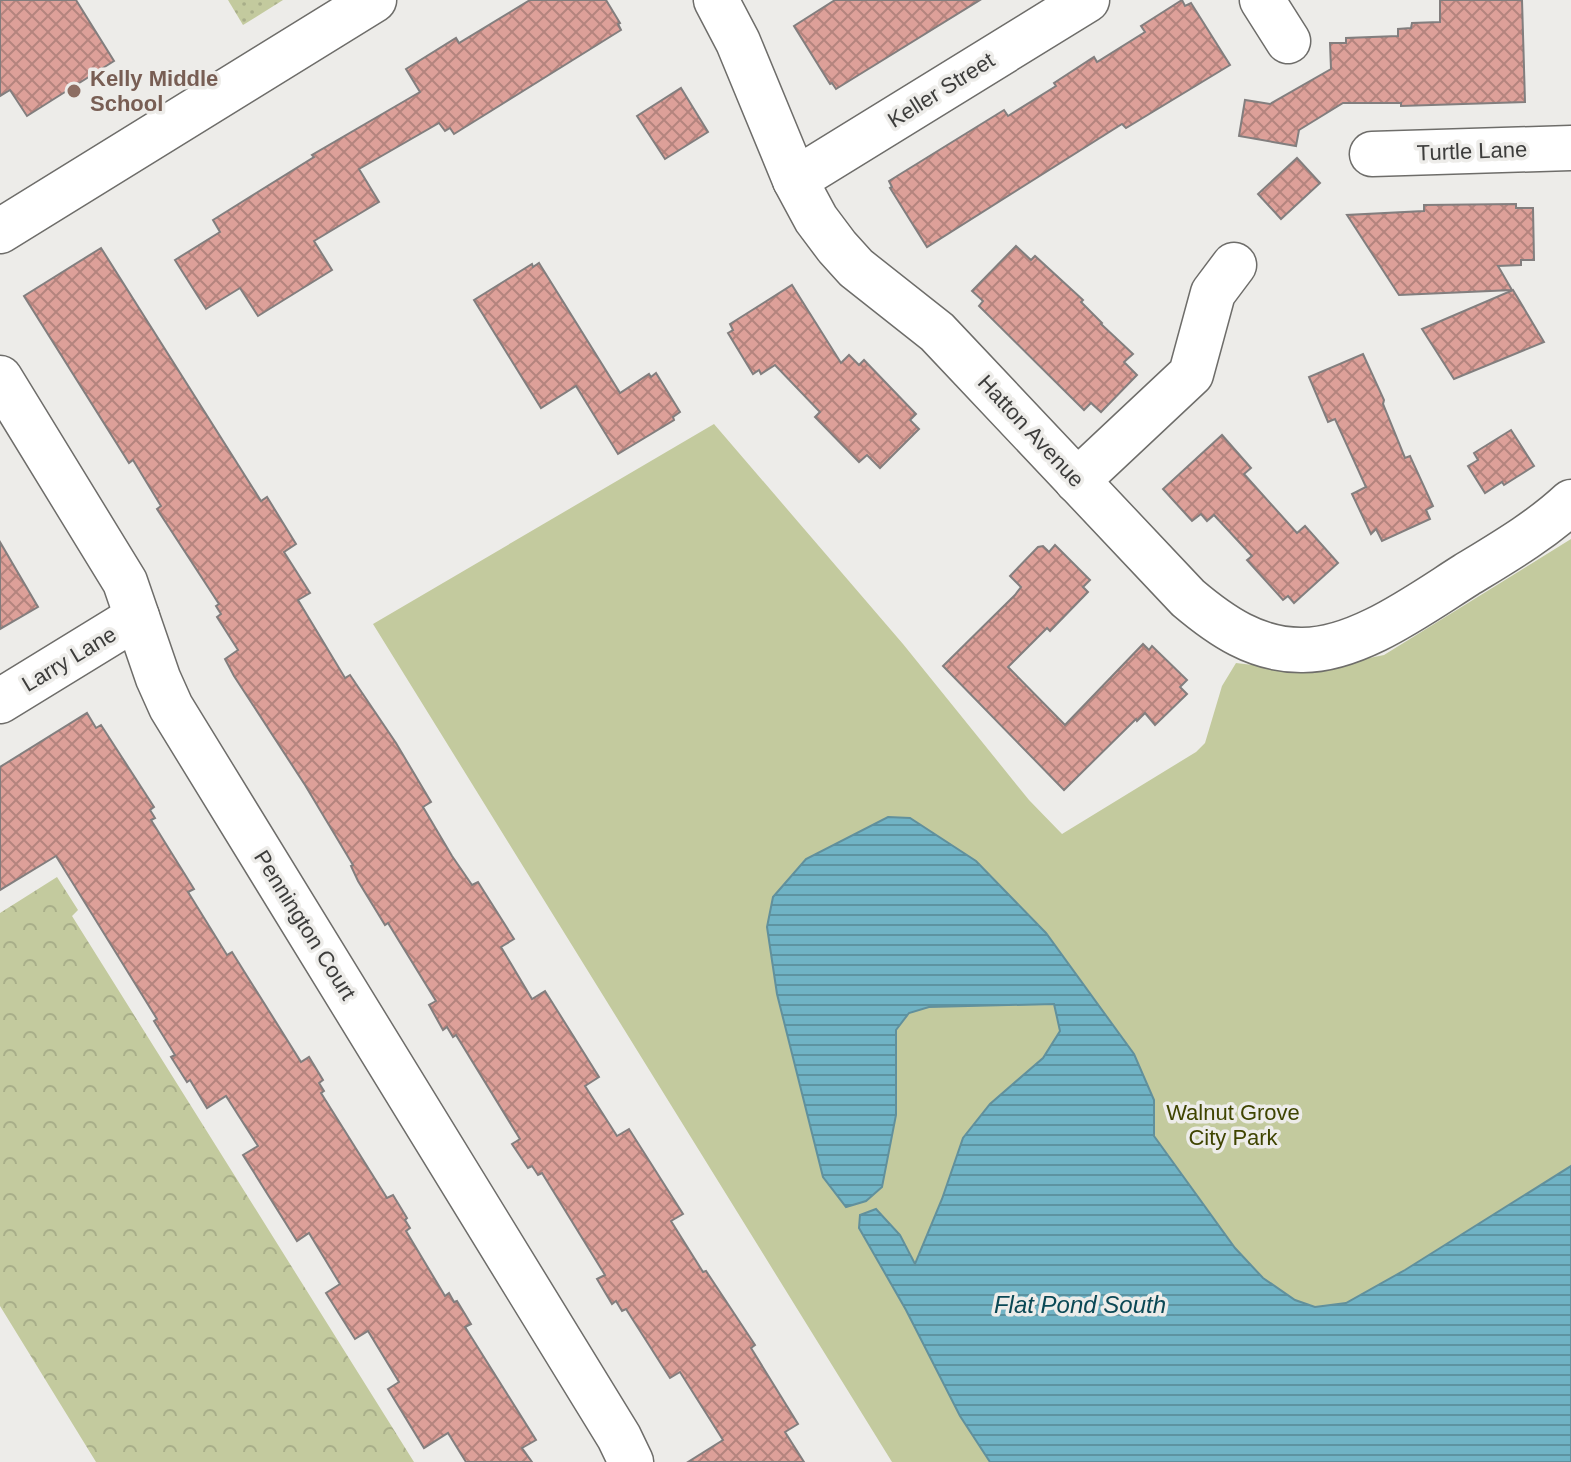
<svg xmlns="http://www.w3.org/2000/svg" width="1571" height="1462" font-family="Helvetica,sans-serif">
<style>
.grass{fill:url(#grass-dots)}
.forest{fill:url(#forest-crowns)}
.green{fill:#c3ca9e}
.water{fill:url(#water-rules);stroke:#61909c;stroke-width:2}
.building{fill:url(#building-cross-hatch);stroke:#827e7e;stroke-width:2}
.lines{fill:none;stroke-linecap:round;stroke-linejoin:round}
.minor-casing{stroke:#6e6d6a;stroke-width:47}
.minor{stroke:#fff;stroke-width:44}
.education-dot{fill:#8d6e63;stroke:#edece9;stroke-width:3}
.labels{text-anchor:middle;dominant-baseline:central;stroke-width:7;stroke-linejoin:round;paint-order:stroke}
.education-label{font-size:22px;font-weight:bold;fill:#785e54;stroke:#edece9;text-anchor:start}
.street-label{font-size:22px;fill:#3d3d3c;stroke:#edece9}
.park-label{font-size:22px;fill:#3f4401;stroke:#edece9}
.water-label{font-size:24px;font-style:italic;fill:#0a4855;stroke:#edece9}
</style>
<defs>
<pattern id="grass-dots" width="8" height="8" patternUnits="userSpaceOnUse" patternTransform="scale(2)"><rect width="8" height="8" fill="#c3ca9e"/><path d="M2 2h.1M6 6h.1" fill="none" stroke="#a8ae89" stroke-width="1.8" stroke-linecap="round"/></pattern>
<pattern id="forest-crowns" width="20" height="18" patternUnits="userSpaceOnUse" patternTransform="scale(2)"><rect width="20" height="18" fill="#c3ca9e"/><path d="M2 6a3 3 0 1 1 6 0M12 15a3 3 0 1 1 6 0" fill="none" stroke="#a8ae89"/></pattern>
<pattern id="water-rules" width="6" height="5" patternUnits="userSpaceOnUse" patternTransform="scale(2)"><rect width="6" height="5" fill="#70b3c5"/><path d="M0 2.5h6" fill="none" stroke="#5d93a1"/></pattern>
<pattern id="building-cross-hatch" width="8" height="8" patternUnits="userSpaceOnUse" patternTransform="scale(2)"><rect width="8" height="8" fill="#dda099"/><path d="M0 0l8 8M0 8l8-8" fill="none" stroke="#b4847e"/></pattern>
</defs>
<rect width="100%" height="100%" fill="#edece9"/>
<!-- grass -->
<polygon class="grass" points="228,0 283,0 243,25"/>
<!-- forest -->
<polygon class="forest" points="57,877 78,910 72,916 414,1462 96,1462 0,1306 0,913"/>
<!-- green -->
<polygon class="green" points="714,424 903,644 1029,800 1062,834 1196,752 1205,743 1222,686 1236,663 1278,668 1330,666 1384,655 1571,539 1571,1462 892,1462 373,624"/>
<!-- water -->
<polygon class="water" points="888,817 910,818 976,861 1046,933 1134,1054 1154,1100 1154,1136 1235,1248 1263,1278 1295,1300 1315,1307 1346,1303 1405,1270 1571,1166 1571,1462 990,1462 960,1416 906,1310 859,1228 860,1215 876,1209 900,1235 915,1264 942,1199 963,1138 990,1104 1043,1058 1060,1031 1054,1004 929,1007 909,1013 896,1030 896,1115 882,1187 866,1201 846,1207 823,1177 777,994 767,927 773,897 806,859"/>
<!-- building -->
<g class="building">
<polygon points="0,0 76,0 114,61 27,116 10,90 0,96"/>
<polygon points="530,0 606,0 620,23 618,24 621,30 454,134 450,128 445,131 439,123 359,169 379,202 314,241 332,270 258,316 240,288 206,309 175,260 220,232 213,220 314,157 312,155 420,92 406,69 456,38 459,43"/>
<polygon points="835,0 980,0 836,89 832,83 830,84 794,26"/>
<polygon points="1182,0 1185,6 1191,3 1230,65 1126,128 1122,124 927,247 890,188 892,187 889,181 1004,110 1008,116 1056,86 1054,83 1094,57 1097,62 1145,32 1141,26"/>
<polygon points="1440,0 1522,0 1525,102 1401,106 1401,103 1343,103 1299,130 1296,146 1239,136 1245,100 1270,104 1331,69 1330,43 1346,43 1346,38 1398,36 1398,29 1411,28 1412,23 1440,22"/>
<polygon points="681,88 708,132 665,159 637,116"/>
<polygon points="1297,158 1320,183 1281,219 1258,194"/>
<polygon points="1516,204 1516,208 1533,208 1534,260 1521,260 1521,265 1498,266 1512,290 1399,295 1347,215 1424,211 1424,205"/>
<polygon points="1016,246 1031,260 1035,256 1083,300 1081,302 1102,323 1101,324 1133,354 1124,362 1137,375 1101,412 1091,403 1084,410 979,306 983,301 972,291"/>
<polygon points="101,248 261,501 267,497 296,544 284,552 310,593 298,600 345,678 350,675 396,743 431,802 423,807 452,856 472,885 478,882 514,939 501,947 532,999 545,991 599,1077 585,1086 617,1136 629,1129 683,1214 671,1221 703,1272 706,1271 755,1345 751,1348 798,1424 785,1432 804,1462 688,1462 723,1440 680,1372 670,1378 626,1309 622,1311 616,1301 612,1304 597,1279 605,1275 542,1173 538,1175 532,1166 528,1168 512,1144 520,1139 456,1035 453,1037 447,1027 443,1030 429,1005 436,1001 388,923 385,925 358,881 351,866 353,865 305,785 234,676 225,659 238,650 217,617 221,614 216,606 219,604 157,509 161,506 133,460 129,463 24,296"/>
<polygon points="539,263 620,393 649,374 651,377 656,373 680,412 673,417 674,420 618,454 576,386 541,408 474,300 532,264 533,267"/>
<polygon points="792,285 841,363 849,355 859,365 864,360 916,414 910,420 919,429 880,468 867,455 859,462 815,417 820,412 775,365 761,374 759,370 753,374 728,333 733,330 730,324"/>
<polygon points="1513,290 1544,342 1454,379 1422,329"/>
<polygon points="1363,354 1384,400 1383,404 1405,458 1410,456 1433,506 1426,510 1430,519 1382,541 1376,529 1371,534 1352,494 1366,487 1335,419 1328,422 1309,377"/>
<polygon points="1511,430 1534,466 1504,485 1502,482 1485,493 1468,466 1478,460 1474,453"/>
<polygon points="1222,435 1251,468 1244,474 1297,533 1305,526 1338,563 1294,603 1288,596 1283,600 1247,560 1252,556 1214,515 1207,521 1201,514 1192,521 1163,489"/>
<polygon points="0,542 38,607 0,629"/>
<polygon points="1055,545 1090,580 1083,587 1088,592 1050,631 1047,628 1008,667 1065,725 1143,644 1149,650 1152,646 1187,680 1180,687 1187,694 1155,725 1145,713 1137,721 1136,719 1064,790 943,666 1015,595 1021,587 1010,576 1038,547 1043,546 1049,552"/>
<polygon points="87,713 96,728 101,725 154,807 150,810 155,818 151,820 194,889 188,892 227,955 232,952 301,1062 309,1057 323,1080 319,1083 324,1091 321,1093 387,1198 393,1195 407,1218 405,1220 410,1228 406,1231 445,1296 449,1293 454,1302 457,1301 471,1324 465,1327 536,1440 522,1448 532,1462 466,1462 448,1433 424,1448 388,1389 399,1382 368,1331 355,1339 326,1293 340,1284 309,1233 297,1241 243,1155 258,1146 226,1096 207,1108 190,1080 187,1082 171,1057 175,1055 154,1021 157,1019 56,856 0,890 0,767"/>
</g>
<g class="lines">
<defs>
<g id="minor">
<path d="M716,0L738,42L795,180L816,219L837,247L856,268L937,332L1188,598C1221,626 1256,650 1301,650C1357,651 1420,604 1466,575C1502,553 1540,531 1571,502"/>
<polyline points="1262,0 1288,41"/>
<polyline points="1372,154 1571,148"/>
<polyline points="795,180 1087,0"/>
<polyline points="0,231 374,0"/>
<polyline points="0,378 125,582 158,678 171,707 619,1437 631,1462"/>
<polyline points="1077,481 1191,374 1213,293 1234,265"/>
<polyline points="0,701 137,617"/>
</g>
</defs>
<!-- minor casing -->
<use href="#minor" class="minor-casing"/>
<!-- minor -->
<use href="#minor" class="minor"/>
</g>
<!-- markers -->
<circle class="education-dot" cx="74" cy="91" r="8"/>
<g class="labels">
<!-- education labels -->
<g class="education-label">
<text x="90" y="78">Kelly Middle<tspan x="90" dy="25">School</tspan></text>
</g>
<!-- street labels -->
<g class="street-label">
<text transform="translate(941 90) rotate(-32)">Keller Street</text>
<text transform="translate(1472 151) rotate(-2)">Turtle Lane</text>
<text transform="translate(1031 431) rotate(47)">Hatton Avenue</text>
<text transform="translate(69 659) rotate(-31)">Larry Lane</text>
<text transform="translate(305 925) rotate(58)">Pennington Court</text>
</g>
<!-- park labels -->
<g class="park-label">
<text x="1233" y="1112">Walnut Grove<tspan x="1233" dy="25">City Park</tspan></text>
</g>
<!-- water labels -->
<g class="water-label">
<text x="1080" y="1304">Flat Pond South</text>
</g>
</g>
</svg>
